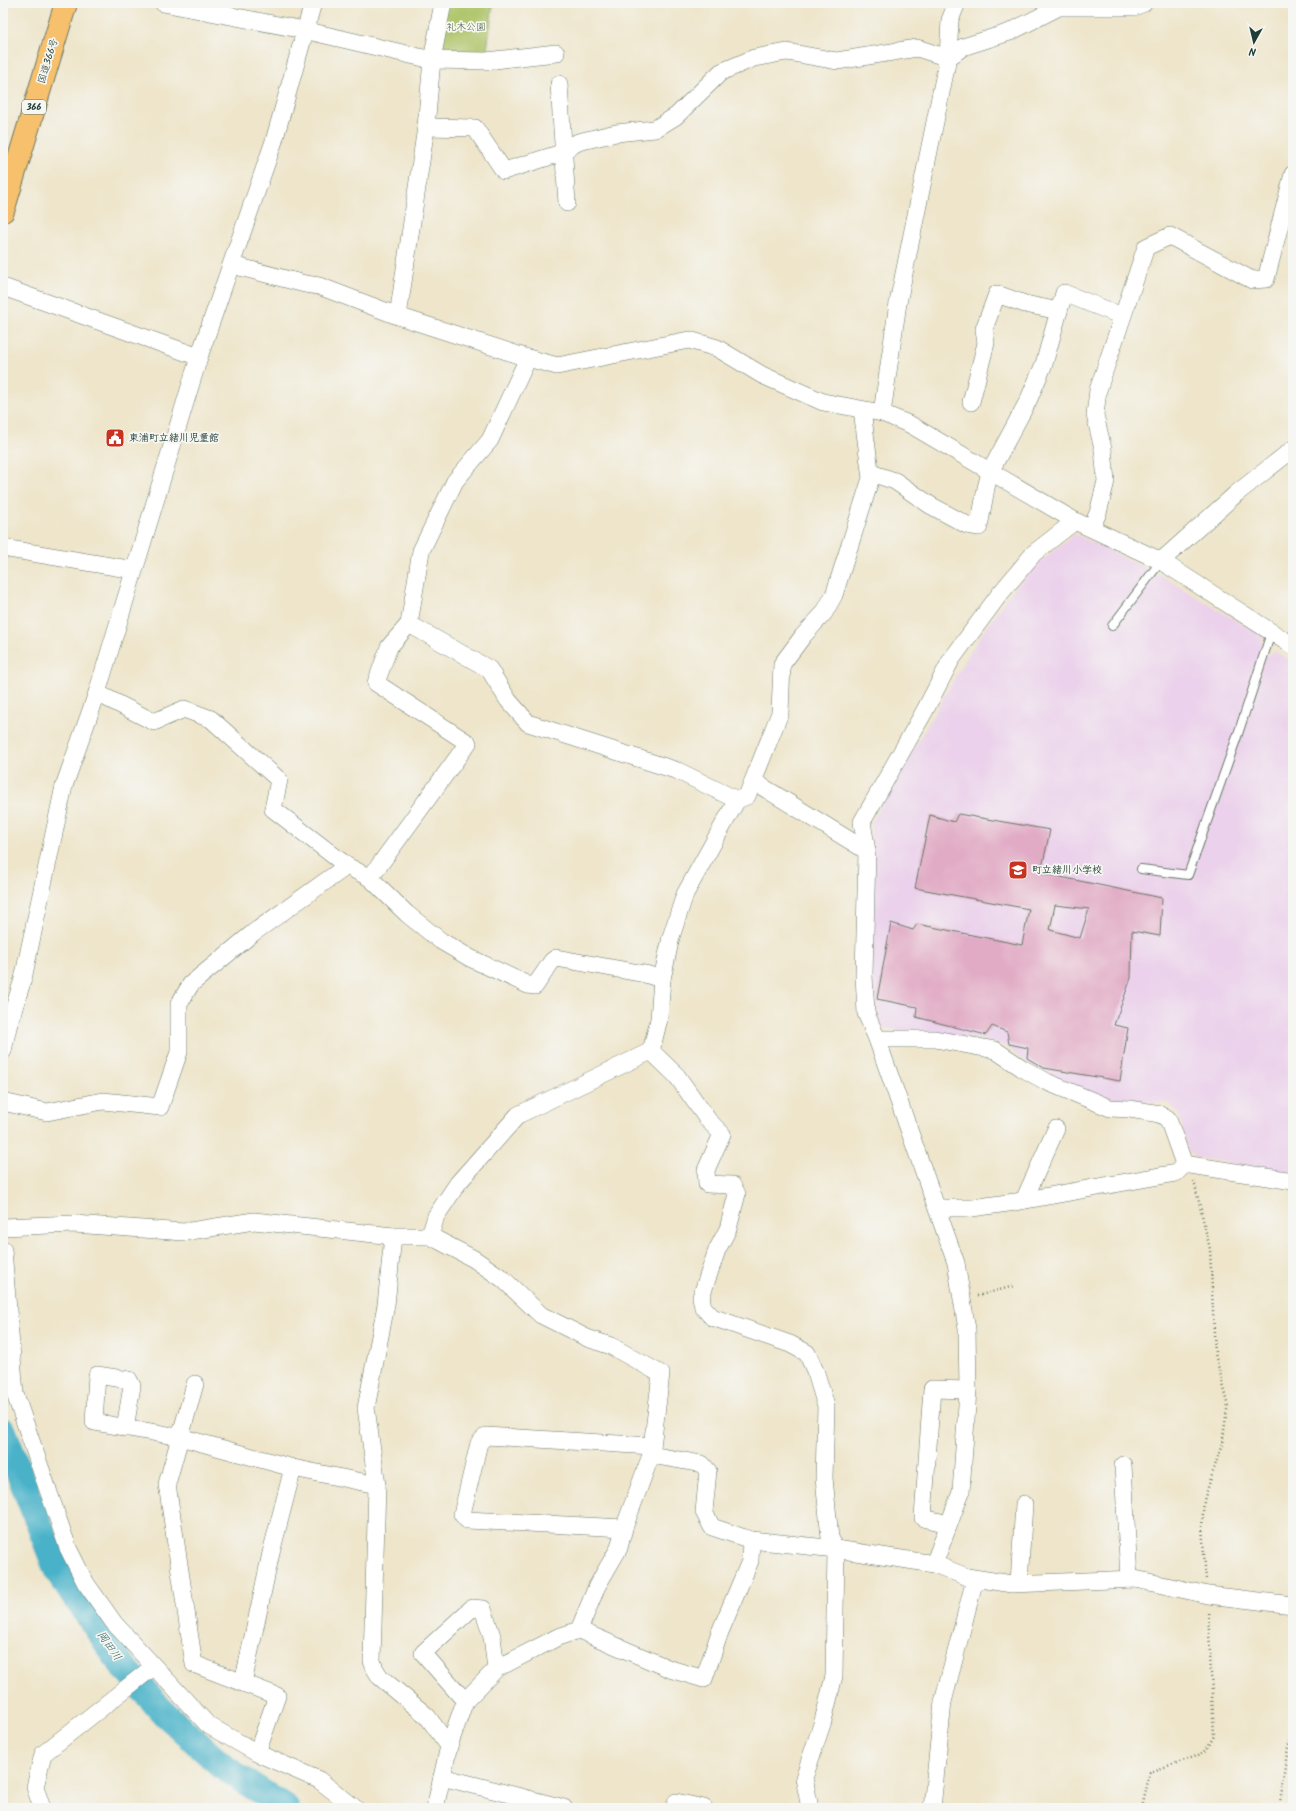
<svg xmlns="http://www.w3.org/2000/svg" width="1296" height="1811" font-family="Kalam,'Klee One',sans-serif">
<style>
.built{fill:#ebd1eb}
.green{fill:#aec469;stroke:#66804e}
.lines{fill:none;stroke-linecap:round;stroke-linejoin:round}
.river{stroke:#4ab2c9;stroke-width:27}
.building{fill:#e1aac5;fill-rule:evenodd}
.lane-casing{stroke:#677868;stroke-width:10}
.street-casing{stroke:#677868;stroke-width:18}
.highway-casing{stroke:#677868;stroke-width:24}
.path{stroke:#677868;stroke-width:2.5;stroke-dasharray:1 3;stroke-linecap:butt}
.lane{stroke:#fff;stroke-width:8}
.street{stroke:#fff;stroke-width:17}
.highway{stroke:#f7c06c;stroke-width:22}
.labels{text-anchor:middle;dominant-baseline:central;stroke-width:3.5;stroke-linejoin:round;paint-order:stroke}
.shield{fill:#f6f6f2;stroke:#60746d;stroke-width:1}
.shield-label{font-size:9px;font-weight:bold;fill:#1f3d34}
.park-label{font-size:10px;fill:#435f41;stroke:#f6f6f2}
.street-label{font-size:10px;fill:#1f3d34;stroke:#f6f6f2}
.poi-label{font-size:10px;font-weight:bold;fill:#1f3d34;stroke:#f6f6f2;text-anchor:start}
.water-label{font-size:11px;font-style:italic;fill:#2c6061;stroke:#f6f6f2}
</style>
<rect width="100%" height="100%" fill="#f6f6f2"/>
<filter id="ink" filterUnits="userSpaceOnUse"><feTurbulence type="fractalNoise" baseFrequency=".025" numOctaves="2"/><feDisplacementMap in="SourceGraphic" scale="8" xChannelSelector="R" yChannelSelector="G"/><feConvolveMatrix kernelMatrix="1 2 1 2 8 2 1 2 1" color-interpolation-filters="sRGB"/></filter>
<filter id="wash" filterUnits="userSpaceOnUse"><feTurbulence type="fractalNoise" baseFrequency=".012" numOctaves="4" result="noise"/><feDisplacementMap in="SourceGraphic" scale="16" xChannelSelector="R" yChannelSelector="G"/><feGaussianBlur stdDeviation="0.9" result="paint"/><feColorMatrix in="noise" values="0 0 0 0 0 0 0 0 0 0 0 0 0 0 0 0 0 1.4 0 .05"/><feComposite in="paint" operator="in"/></filter>
<g filter="url(#wash)">
<rect width="100%" height="100%" fill="#eee5ca"/>
<!-- built -->
<polygon class="built" points="1075,534 1160,575 1262,636 1264,658 1274,651 1293,662 1293,1173 1194,1157 1187,1150 1179,1113 1168,1103 1132,1102 1112,1104 1028,1064 1005,1046 973,1038 882,1028 873,1016 871,823 968,655 1007,597 1038,563"/>
<!-- green -->
<polygon class="green" points="445,3 493,4 486,57 438,50"/>
<g class="lines">
<!-- river -->
<polyline class="river" points="3,1431 57,1570 120,1662 160,1709 222,1766 286,1808"/>
</g>
<g id="blocks">
<!-- building -->
<path class="building" d="M958,814L1050,830L1041,873L1162,898L1160,936L1132,931L1131,978L1114,1025L1128,1028L1120,1081L1044,1068L1027,1058L1028,1048L1009,1044L1007,1032L992,1026L986,1035L916,1017L917,1007L877,999L891,923L913,930L917,924L1022,945L1029,909L915,888L930,815L954,822ZM1055,905L1089,909L1080,938L1050,930Z"/>
</g>
</g>
<g filter="url(#ink)">
<use href="#blocks" fill-opacity="0" stroke="#677868" stroke-width="1"/>
<g class="lines">
<defs>
<g id="lane">
<polyline points="1112,626 1161,561"/>
<polyline points="1141,869 1188,875 1238,734 1271,633"/>
</g>
<g id="street">
<polyline points="163,3 304,30 432,60 486,61 556,53"/>
<polyline points="948,58 963,47 1010,32 1059,7 1134,7 1144,3"/>
<polyline points="559,84 567,203"/>
<polyline points="426,127 475,128 504,171 558,154 578,142 616,133 655,129 676,116 721,72 754,58 787,52 837,61 917,48 948,58"/>
<polyline points="232,265 305,284 319,286 398,316 528,358 557,366 689,340 717,348 762,375 823,402 882,413 911,425 1075,521 1161,561 1293,646"/>
<polyline points="3,287 199,357"/>
<polyline points="398,316 426,127 432,60 443,3"/>
<polyline points="528,358 490,440 455,481 421,551 409,624 489,669 508,700 528,723 678,771 737,800"/>
<polyline points="971,402 986,343 984,329 997,294 1025,304 1059,311"/>
<polyline points="882,413 898,303 948,58 950,20 957,3"/>
<polyline points="871,473 895,481 930,505 967,525 979,527 986,488 990,472 1028,401 1044,364 1064,293 1122,316"/>
<polyline points="1091,528 1098,513 1106,481 1103,449 1095,415 1098,390 1146,247 1170,236 1252,280 1266,279 1293,174"/>
<polyline points="3,548 134,570"/>
<polyline points="1161,561 1237,493 1293,449"/>
<polyline points="97,693 154,722 184,709 211,719 279,780 273,809 347,866 370,878 407,914 441,941 470,958 528,985 535,986 552,961 556,958 645,974 662,979"/>
<polyline points="753,781 867,851"/>
<polyline points="370,878 468,743 376,683 389,647 409,624"/>
<polyline points="877,1039 935,1039 995,1050 1022,1068 1047,1082 1110,1108 1130,1109 1160,1114 1168,1119 1184,1164 1293,1181"/>
<polyline points="3,1051 8,1027 23,979 64,786 97,693 199,357 274,141 313,3"/>
<polyline points="651,1051 677,1076 708,1120 722,1134 706,1170 707,1184 732,1185 737,1194 728,1229 717,1250 701,1297 703,1307 712,1317 790,1344 807,1353 816,1373 826,1406 824,1478 830,1538 836,1549 834,1676 823,1721 804,1778 810,1808"/>
<polyline points="651,1051 659,1019 662,979 671,937 685,894 737,800 747,796 780,713 782,664 803,636 824,613 834,595 871,478 862,410"/>
<polyline points="3,1102 47,1112 103,1101 160,1107 179,1052 179,1004 191,984 253,933 347,866"/>
<polyline points="1024,1200 1056,1129"/>
<polyline points="937,1208 972,1208 1015,1202 1176,1173 1182,1167"/>
<polyline points="3,1227 74,1224 184,1232 254,1221 393,1236 430,1236 474,1259 503,1279 541,1315 587,1338 611,1346 661,1374 651,1455 624,1528 619,1548 597,1586 579,1630 558,1637 496,1669 465,1701 449,1746 435,1808"/>
<polyline points="393,1236 386,1305 366,1408 377,1485 372,1661 375,1669 380,1677 427,1716 449,1746"/>
<polyline points="430,1236 436,1216 458,1183 518,1115 651,1051"/>
<polyline points="3,1250 15,1394 68,1548 85,1582 114,1623 208,1725 257,1753 319,1780 355,1808"/>
<polyline points="195,1384 167,1484 193,1658 194,1664 277,1696 257,1753"/>
<polyline points="125,1428 132,1386 129,1380 97,1375 94,1422 180,1437 293,1468 377,1485"/>
<polyline points="651,1455 702,1464 708,1471 704,1512 712,1527 751,1540 836,1549 934,1564 967,1577 1012,1584 1135,1579 1208,1595 1293,1605"/>
<polyline points="1123,1465 1129,1579"/>
<polyline points="949,1524 923,1518 932,1389 968,1390"/>
<polyline points="624,1528 467,1520 462,1514 479,1443 486,1436 652,1446"/>
<polyline points="934,1564 961,1492 968,1390 967,1329 956,1263 877,1039 866,1013 864,975 867,851 862,822 924,712 951,660 999,595 1034,553 1075,521"/>
<polyline points="1019,1583 1024,1504"/>
<polyline points="579,1630 670,1669 704,1679 720,1632 750,1561 751,1540"/>
<polyline points="243,1683 271,1553 293,1468"/>
<polyline points="465,1701 423,1653 472,1608 483,1609 492,1636 496,1669"/>
<polyline points="442,1777 564,1808"/>
<polyline points="42,1808 35,1787 43,1754 153,1667"/>
<polyline points="674,1808 676,1802 704,1808"/>
<polyline points="932,1808 943,1702 975,1579"/>
</g>
<polyline id="highway" points="3,211 66,3"/>
</defs>
<!-- lane casing -->
<use href="#lane" class="lane-casing"/>
<!-- street casing -->
<use href="#street" class="street-casing"/>
<!-- highway casing -->
<use href="#highway" class="highway-casing"/>
<!-- path -->
<g class="path">
<polyline points="1194,1181 1210,1249 1215,1354 1228,1403 1222,1444 1204,1500 1202,1527 1206,1579"/>
<polyline points="977,1296 1014,1286"/>
<polyline points="1142,1808 1150,1772 1194,1757 1205,1752 1214,1736 1208,1610"/>
<polyline points="1279,1808 1293,1724"/>
</g>
<!-- lane -->
<use href="#lane" class="lane"/>
<!-- street -->
<use href="#street" class="street"/>
<!-- highway -->
<use href="#highway" class="highway"/>
</g>
</g>
<!-- icons -->
<defs>
<symbol id="civic-square" viewBox="-11 -11 22 22"><rect x="-9" y="-9" width="18" height="18" rx="4" fill="#c8321e" stroke="#f6f6f2"/><path d="M-.6-6.5H3V-4.5H.6V-3L4-1V1h2V6H-6V1h2V-1L-.6-3ZM-1.2 2.5V6h2.4V2.5Z" fill="#fff"/></symbol>
<symbol id="school-square" viewBox="-11 -11 22 22"><rect x="-9" y="-9" width="18" height="18" rx="4" fill="#c8321e" stroke="#f6f6f2"/><path d="M0-5L7-2L0 1L-7-2ZM-4 1L0 2.5L4 1V4Q0 6-4 4Z" fill="#fff"/></symbol>
</defs>
<g fill-rule="evenodd">
<use href="#civic-square" x="104" y="427" width="22" height="22"/>
<use href="#school-square" x="1007" y="859" width="22" height="22"/>
</g>
<g class="labels">
<!-- shield labels -->
<rect class="shield" x="22" y="100" width="24" height="14" rx="3"/>
<g class="shield-label">
<text x="34" y="107">366</text>
</g>
<!-- park labels -->
<g class="park-label">
<text x="466" y="27">礼木公園</text>
</g>
<!-- street labels -->
<g class="street-label">
<text transform="translate(48 61) rotate(-73)">国道366号</text>
</g>
<!-- poi labels -->
<g class="poi-label">
<text x="129" y="438">東浦町立緒川児童館</text>
<text x="1032" y="870">町立緒川小学校</text>
</g>
<!-- water labels -->
<g class="water-label">
<text transform="translate(109 1646) rotate(55)">岡田川</text>
</g>
</g>
<!-- margin -->
<rect width="1296" height="1811" fill="none" stroke="#f6f6f2" stroke-width="16"/>
<!-- north arrow -->
<g transform="translate(1254 42) rotate(188)" stroke="#f6f6f2" stroke-width="3" paint-order="stroke">
<path d="M0-3L7 15L0 10L-7 15Z" fill="#1f3d34"/>
<text y="-6" font-size="11" font-weight="bold" text-anchor="middle" fill="#1f3d34">N</text>
</g>
</svg>
